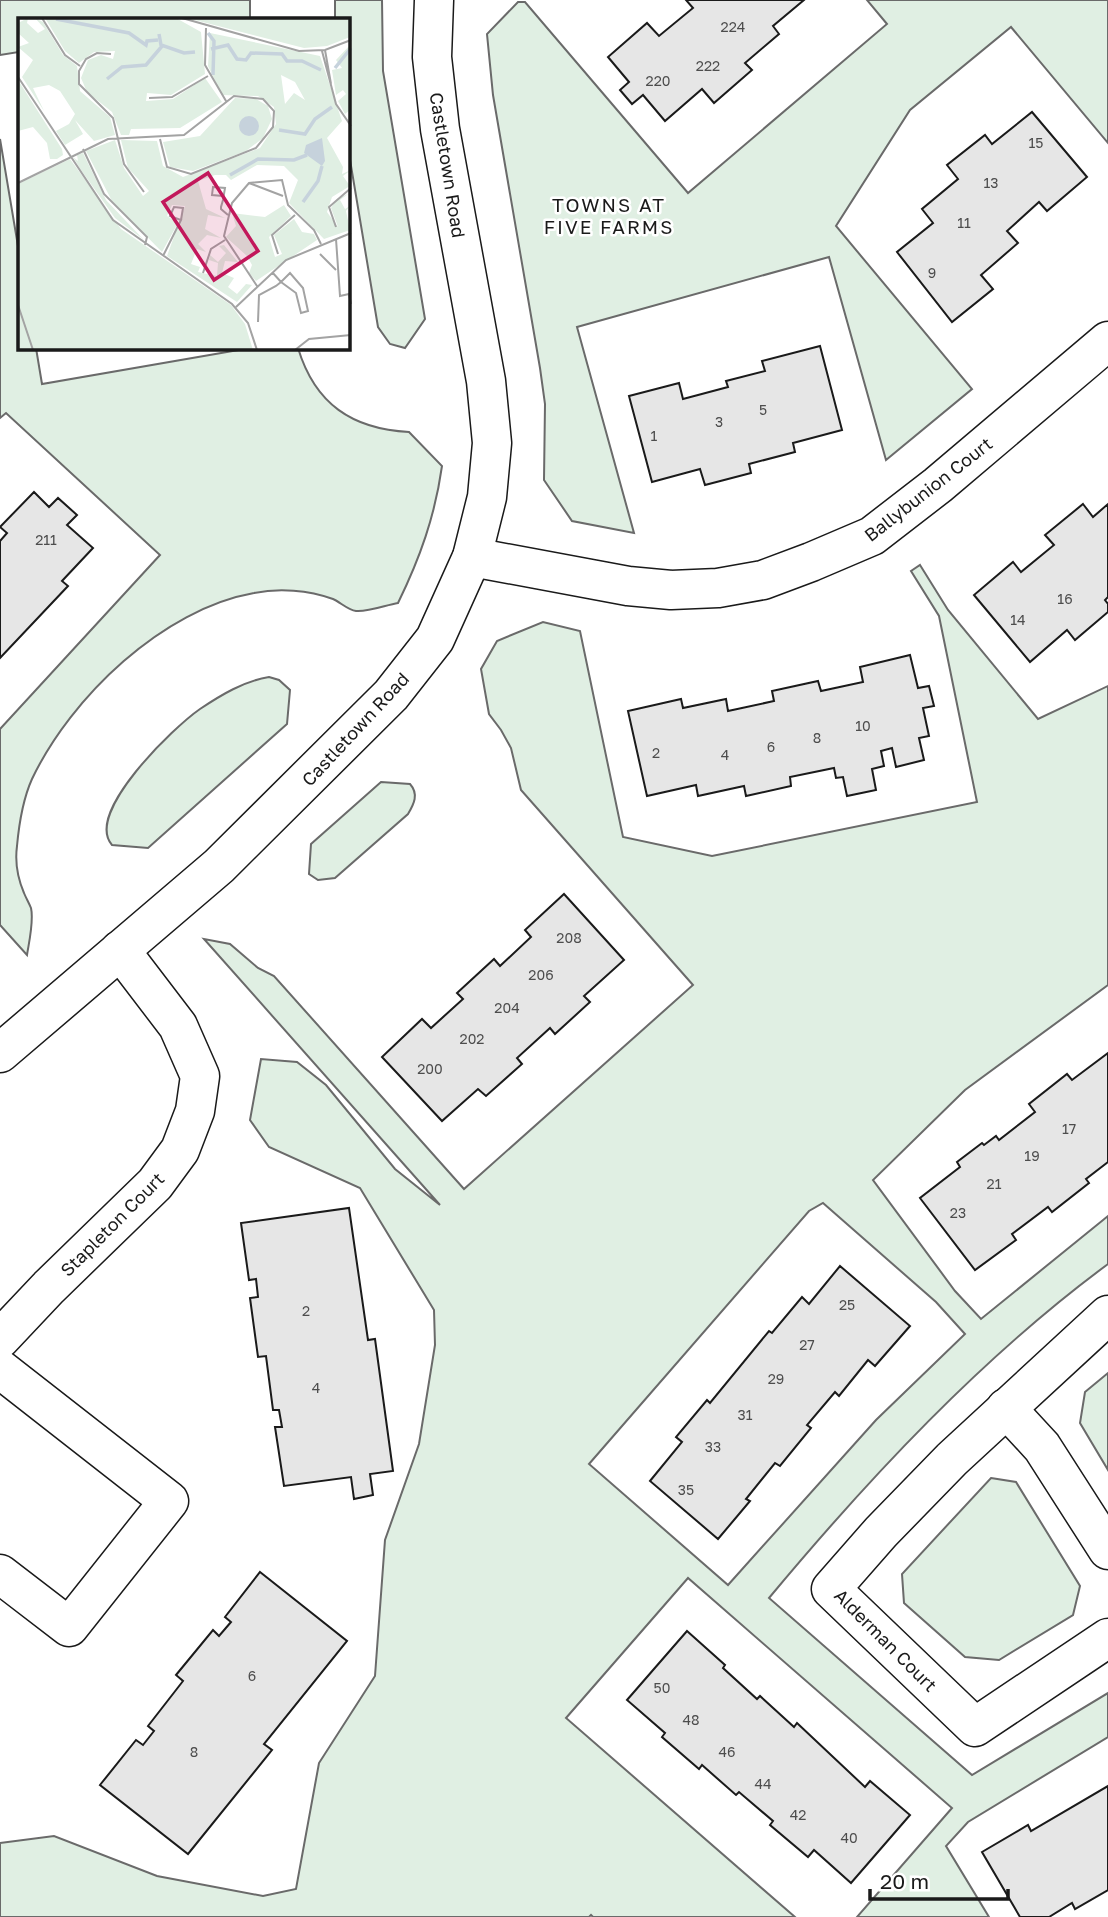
<svg xmlns="http://www.w3.org/2000/svg" width="1108" height="1917" font-family="'Golos Text',sans-serif">
<style>
.green{fill:#e0efe3;stroke:#6a6a6a;stroke-width:2;fill-rule:evenodd}
.building{fill:#e6e6e6;stroke:#1a1a1a;stroke-width:2}
.lines{fill:none;stroke-linecap:round;stroke-linejoin:round}
.minor-casing{stroke:#1a1a1a;stroke-width:41}
.minor{stroke:#fff;stroke-width:38}
.labels{text-anchor:middle;dominant-baseline:central;stroke-width:5;stroke-linejoin:round;paint-order:stroke}
.number-label{font-size:14px;fill:#4d4d4d}
.street-label{font-size:18px;fill:#1a1a1a;stroke:#fff}
.neighbourhood-label{font-size:19px;letter-spacing:2px;fill:#1a1a1a;stroke:#fff}
.inset-river{fill:none;stroke:#c6d2dc;stroke-width:3.5}
.inset-road{fill:none;stroke:#a3a3a3;stroke-width:2}
.view{fill:#c2185b;fill-opacity:0.15;stroke:#c2185b;stroke-width:3.5}
.inset-edge{fill:none;stroke:#1a1a1a;stroke-width:3.5}
</style>
<rect width="100%" height="100%" fill="#fff"/>
<!-- green -->
<g class="green">
<polygon points="0,0 250,0 250,19 19,19 19,52 0,55"/>
<polygon points="335,0 382,0 383,71 425,319 405,348 390,344 378,327 348,148 348,19 335,19"/>
<polygon points="867,0 1108,0 1108,143 1011,27 910,110 836,226 972,389 886,460 829,257 577,327 634,533 572,521 544,480 545,404 540,368 493,95 487,34 518,2 525,2 688,193 887,24"/>
<path d="M0,139L19,252V348H36L42,384L250,348H298C315,404 352,429 409,432L442,466C435,516 420,558 398,603C386,605 369,612 356,611C348,610 340,602 333,599C308,590 279,588 254,593C163,609 71,697 32,779C23,799 19,824 17,846C15,861 18,879 24,893C26,898 29,903 31,908C34,921 29,942 27,955L0,925V729L160,555L6,413L0,418Z"/>
<path d="M920,565L948,610L1038,719L1108,686V985L965,1090L873,1180L955,1291L981,1319L1108,1216V1264C982,1357 869,1478 769,1598L972,1775L1108,1693V1737L968,1822L946,1846L989,1917H857L952,1808L688,1578L566,1718L795,1917H593L591,1915L589,1917H0V1843L54,1836L157,1876L263,1896L296,1889L319,1763L375,1676L385,1540L419,1444L435,1345L434,1310L360,1188L269,1147L250,1120L261,1059L297,1062L326,1085L395,1169L440,1205L204,939L230,944L258,968L274,976L464,1189L693,985L521,790L511,748L501,730L489,714L481,669L497,641L543,622L580,631L623,837L712,856L977,802L939,616L911,571ZM823,1203L936,1302L965,1334L876,1420L728,1585L589,1464L809,1211Z"/>
<path d="M269,677L279,680L290,690L287,724L148,848L112,845C84,813 174,727 200,709C221,695 244,681 269,677Z"/>
<path d="M381,782L410,784C419,794 414,804 408,814L335,878L318,880L309,874L311,844Z"/>
<polygon points="1108,1373 1108,1470 1080,1423 1085,1392"/>
<polygon points="991,1478 1016,1482 1080,1586 1073,1615 999,1660 965,1657 904,1603 902,1574"/>
</g>
<!-- building -->
<g class="building">
<polygon points="686,0 804,0 773,26 779,34 745,63 752,70 714,103 702,89 665,121 643,95 632,104 620,90 629,82 608,57 647,23 659,36 693,8"/>
<polygon points="1032,112 1087,177 1047,211 1039,202 1007,231 1018,243 981,275 993,289 952,322 897,252 933,223 922,209 958,179 947,165 985,135 992,144"/>
<polygon points="820,346 842,430 793,443 795,452 749,464 751,473 705,485 700,469 652,482 629,396 679,383 683,399 728,387 726,381 765,371 762,361"/>
<polygon points="34,492 49,507 58,498 77,515 67,525 93,548 62,581 68,586 0,658 0,541 7,533 0,527"/>
<polygon points="1083,504 1093,517 1108,504 1108,597 1105,600 1108,604 1108,612 1075,640 1067,630 1030,662 974,595 1013,562 1021,572 1054,545 1045,535"/>
<polygon points="910,655 918,688 929,686 934,706 923,708 929,736 919,738 924,760 896,767 892,748 881,751 884,766 872,769 876,790 847,796 843,777 836,778 834,768 790,777 791,786 746,796 744,786 698,796 696,785 647,796 628,711 681,699 683,708 726,699 728,711 774,701 772,691 818,681 821,691 863,682 860,667"/>
<polygon points="564,894 624,960 584,996 590,1002 555,1034 550,1028 517,1058 522,1064 486,1096 478,1089 442,1121 382,1057 422,1019 431,1028 463,999 457,993 494,959 500,966 531,937 525,930"/>
<polygon points="1108,1053 1108,1162 1086,1179 1089,1183 1052,1212 1048,1207 1012,1234 1016,1240 975,1270 920,1198 960,1167 957,1162 982,1143 984,1145 996,1136 999,1140 1035,1112 1029,1104 1067,1074 1072,1080"/>
<polygon points="349,1208 368,1340 375,1339 393,1471 370,1474 373,1495 354,1499 351,1477 284,1486 275,1427 282,1427 279,1410 273,1410 266,1356 258,1357 250,1298 258,1297 256,1279 249,1280 241,1223"/>
<polygon points="840,1266 910,1326 875,1366 868,1360 839,1396 835,1392 807,1425 811,1428 780,1466 775,1463 746,1499 750,1501 718,1539 650,1481 682,1442 676,1437 707,1400 710,1403 769,1331 772,1333 802,1297 809,1304"/>
<polygon points="260,1572 347,1641 264,1744 272,1750 188,1854 100,1785 136,1740 143,1745 154,1731 148,1726 183,1681 176,1675 213,1630 219,1636 231,1622 225,1617"/>
<polygon points="687,1631 725,1665 723,1668 757,1699 760,1696 794,1727 797,1723 865,1787 870,1781 910,1815 851,1883 814,1850 808,1857 770,1825 773,1821 739,1792 736,1795 702,1765 699,1769 662,1737 665,1733 627,1700"/>
<polygon points="1108,1786 1108,1890 1075,1909 1072,1903 1049,1917 1020,1917 982,1852 1028,1825 1031,1831"/>
</g>
<g class="lines">
<defs>
<g id="minor">
<polyline points="472,557 628,586 671,590 718,588 763,580 811,562 872,536 938,485 1108,341"/>
<polyline points="0,1053 219,866 391,695 435,639 472,557 487,497 492,443 486,381 440,129 432,57 434,0"/>
<polyline points="1108,1315 952,1459 881,1532 831,1589 975,1727 1108,1638"/>
<polyline points="0,1339 49,1287 155,1184 180,1150 195,1111 200,1076 178,1026 120,950"/>
<polyline points="0,1369 169,1501 69,1627 0,1574"/>
<polyline points="1006,1408 1042,1447 1108,1550"/>
</g>
</defs>
<!-- minor casing -->
<use href="#minor" class="minor-casing"/>
<!-- minor -->
<use href="#minor" class="minor"/>
</g>
<g class="labels">
<!-- number labels -->
<g class="number-label">
<text x="733" y="26">224</text>
<text x="708" y="65">222</text>
<text x="658" y="80">220</text>
<text x="1036" y="142">15</text>
<text x="991" y="182">13</text>
<text x="964" y="222">11</text>
<text x="932" y="272">9</text>
<text x="763" y="409">5</text>
<text x="719" y="421">3</text>
<text x="654" y="435">1</text>
<text x="46" y="539">211</text>
<text x="1065" y="598">16</text>
<text x="1018" y="619">14</text>
<text x="863" y="725">10</text>
<text x="817" y="737">8</text>
<text x="771" y="746">6</text>
<text x="656" y="752">2</text>
<text x="725" y="754">4</text>
<text x="569" y="937">208</text>
<text x="541" y="974">206</text>
<text x="507" y="1007">204</text>
<text x="472" y="1038">202</text>
<text x="430" y="1068">200</text>
<text x="1069" y="1128">17</text>
<text x="1032" y="1155">19</text>
<text x="994" y="1183">21</text>
<text x="958" y="1212">23</text>
<text x="847" y="1304">25</text>
<text x="306" y="1310">2</text>
<text x="807" y="1344">27</text>
<text x="776" y="1378">29</text>
<text x="316" y="1387">4</text>
<text x="745" y="1414">31</text>
<text x="713" y="1446">33</text>
<text x="686" y="1489">35</text>
<text x="252" y="1675">6</text>
<text x="662" y="1687">50</text>
<text x="691" y="1719">48</text>
<text x="194" y="1751">8</text>
<text x="727" y="1751">46</text>
<text x="763" y="1783">44</text>
<text x="798" y="1814">42</text>
<text x="849" y="1837">40</text>
</g>
<!-- street labels -->
<g class="street-label">
<text transform="translate(448 165) rotate(81)">Castletown Road</text>
<text transform="translate(928 489) rotate(-38)">Ballybunion Court</text>
<text transform="translate(355 729) rotate(-47)">Castletown Road</text>
<text transform="translate(112 1224) rotate(-45)">Stapleton Court</text>
<text transform="translate(886 1640) rotate(45)">Alderman Court</text>
</g>
<!-- neighbourhood labels -->
<g class="neighbourhood-label">
<text x="609" y="204">TOWNS AT<tspan x="609" dy="22">FIVE FARMS</tspan></text>
</g>
</g>
<!-- overview -->
<g transform="translate(18 18)">
<rect width="332" height="332" fill="#fff"/>
<path d="M10,0L9,5L20,15L27,11L17,0L25,4L45,37L59,48L62,73L92,99L97,117L76,123L57,102L65,116L47,127L38,113L51,106L57,96L42,73L31,67L15,70L26,93L4,59L15,42L0,29L11,25L0,15V5ZM27,0H158L183,14L187,56L153,77L129,75L128,83L155,81L187,60L204,84L162,110L113,111L111,117H103L94,94L69,74L63,60L70,42L83,37L95,41L97,33L76,34L61,45L47,33ZM169,0H332V19L309,28L286,30ZM192,15L302,38L324,103L309,120L325,149L324,156L333,152L325,158L332,168L314,179L309,194L320,209L313,190L319,181L332,175V180L330,176L322,182L327,191L332,188L328,193L332,212L306,221L271,185L280,162L266,148L239,147L213,162L208,157H197L180,163L188,191L207,200L190,197L187,211L203,220L189,217L180,226L188,234L179,231L173,246L182,249L180,254L199,258L200,245L191,242L192,237L200,244L208,235L201,228L206,227L220,244L207,243L204,255L216,260L210,269L219,276L228,266L234,267L219,284L149,238L167,188L154,187L149,198L160,205L144,234L94,183L68,133L97,122L106,150L125,178L131,173L110,150L103,122L139,123L145,148L165,159L242,130L258,106L256,89L240,78L204,77L190,48ZM263,57L277,64L287,82L276,75L267,86ZM332,27V92L327,96L320,83L328,76L325,72L318,77L314,52L324,50L318,42ZM0,62L44,131L45,137L39,141H32L29,125L15,109L0,113ZM217,80L238,81L250,88L254,101L245,120L228,133L175,153L152,149L145,124L182,118ZM65,135L88,182L126,222L97,200L63,152L55,139L60,143L59,137ZM52,141L103,211L213,287L227,306L235,332H0V166ZM266,187L273,198L251,219L257,239L264,236L256,217L276,201L284,214L296,216L299,222L238,263L231,255L234,247L229,238L208,219L218,208L214,195L247,199Z" fill="#e0efe3" fill-rule="evenodd"/>
<path d="M221 108a10 10 0 1 1 20 0a10 10 0 1 1-20 0ZM304,120L307,143L304,148L286,135L288,127Z" fill="#c6d2dc"/>
<path class="inset-river" d="M38,1L111,15L128,27L129,23L140,22M190,15L196,23L195,57M141,16L143,27L166,35L177,34M193,31L210,27L219,41L228,42L233,35L264,36L269,43H284L303,52M317,50L333,30M89,61L104,49L128,47L145,27M261,112L287,116L297,101L314,89M212,157L240,141L276,142L289,137M285,184L300,163L304,148"/>
<path class="inset-road" d="M24,0L47,37L62,48M164,0L281,33L307,32L333,22M188,10L187,47L208,83M307,32L313,66M304,33L318,86L333,108M93,36L79,35L68,41L61,53V66L95,100L106,146L126,174M0,59L95,202L214,286L230,305L239,332M131,80L154,79L190,58M65,131L86,176L129,219L127,227M0,165L90,121L166,117L216,78L245,81L256,93L255,109L238,130L173,156L149,149L142,121M231,165L265,178M205,178L194,177L195,169L207,170L205,182L203,189V191L210,197M318,209L311,189L333,170M318,221L322,278L331,276L333,286M260,236L254,217L277,197M302,236L318,252M145,238L163,202L152,198L156,189L165,190L163,202M185,255L193,231L207,222M239,268L206,218L214,185L231,165L264,162L270,187L296,212L303,226M0,287L15,332M218,289L268,242L333,215M240,304L241,277L258,268L263,264L272,255L285,270L290,293L283,295L278,275L263,264L254,254M277,332L291,321L333,317"/>
<path class="view" d="M190,155L240,233L196,262L145,184Z"/>
<rect width="332" height="332" class="inset-edge"/>
</g>
<!-- scale -->
<path d="M870 1889v10h138v-10" fill="none" stroke="#1a1a1a" stroke-width="3.5"/>
<text x="880" y="1889" font-size="21" fill="#1a1a1a" stroke="#ffffff" stroke-width="5" paint-order="stroke">20 m</text>
</svg>
